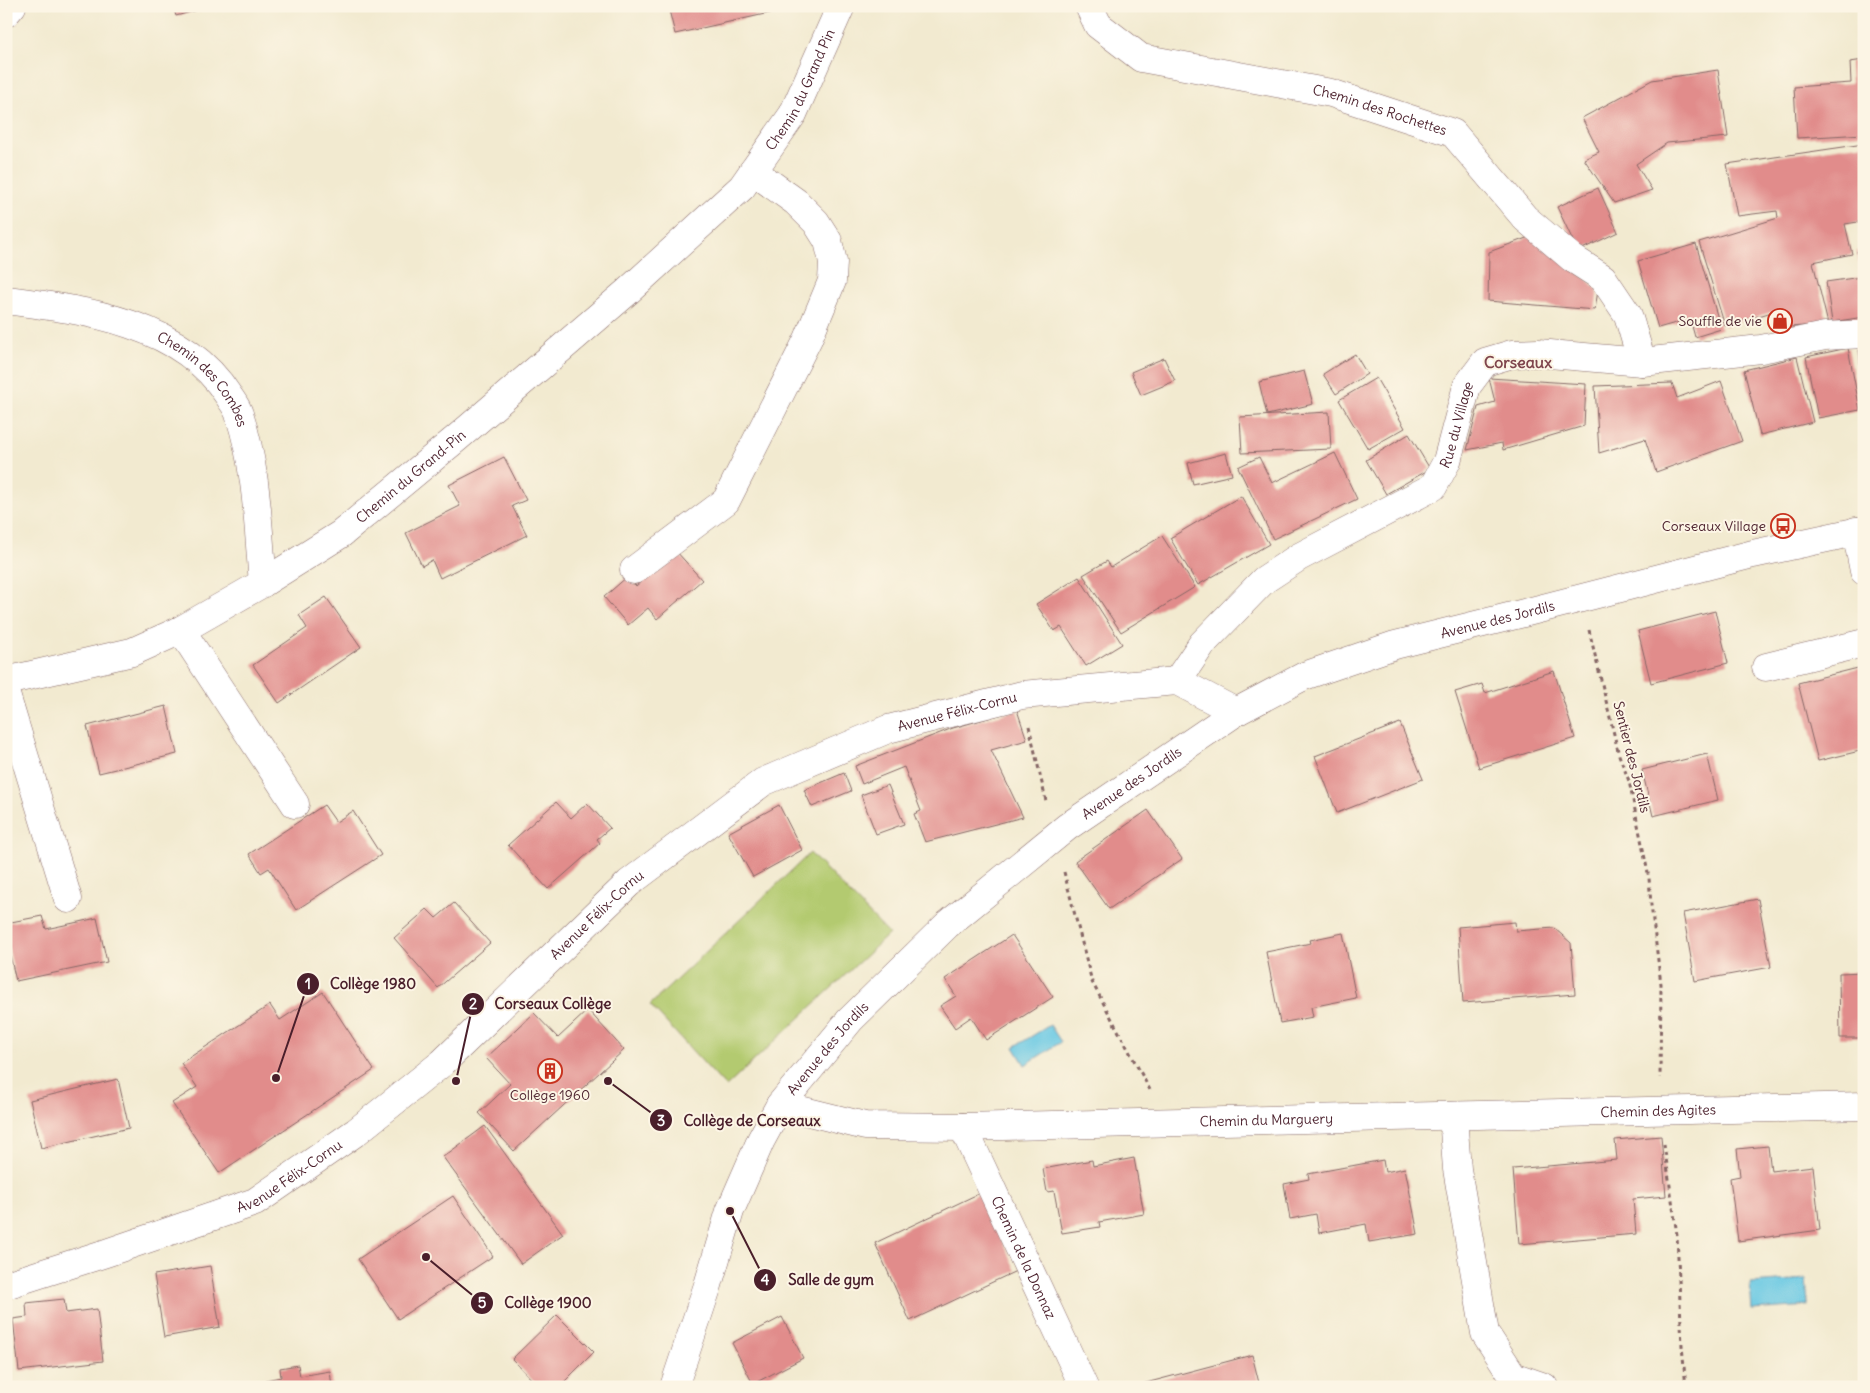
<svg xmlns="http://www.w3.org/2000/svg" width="1870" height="1393" font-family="Delius,sans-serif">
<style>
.green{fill:#b3ca6f;stroke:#7e744d}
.water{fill:#65c7e3;stroke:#587387}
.building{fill:#e18c8b}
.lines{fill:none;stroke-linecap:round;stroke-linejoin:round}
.minor-casing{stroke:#856665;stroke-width:29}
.path{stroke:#856665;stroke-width:3;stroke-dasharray:4 4;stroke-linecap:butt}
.minor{stroke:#fff;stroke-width:28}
.labels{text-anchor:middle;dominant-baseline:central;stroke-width:4;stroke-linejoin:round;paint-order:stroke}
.street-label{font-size:14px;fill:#4a1f2b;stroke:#fcf5e5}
.poi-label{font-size:14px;fill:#4a1f2b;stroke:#fcf5e5;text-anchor:end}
.quarter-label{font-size:16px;font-weight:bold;fill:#7f454d;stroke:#fcf5e5}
.leader{fill:none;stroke:#4a1f2b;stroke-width:2}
.callout-dot{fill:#4a1f2b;stroke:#fcf5e5;stroke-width:2}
.mark-label{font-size:15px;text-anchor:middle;font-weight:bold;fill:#fff}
.callout-label{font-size:15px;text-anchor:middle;font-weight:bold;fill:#4a1f2b;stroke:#fcf5e5;stroke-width:4;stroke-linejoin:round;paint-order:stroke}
</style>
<rect width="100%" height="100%" fill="#fcf5e5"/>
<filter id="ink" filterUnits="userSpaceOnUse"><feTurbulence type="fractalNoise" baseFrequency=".02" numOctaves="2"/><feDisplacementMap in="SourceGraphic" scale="10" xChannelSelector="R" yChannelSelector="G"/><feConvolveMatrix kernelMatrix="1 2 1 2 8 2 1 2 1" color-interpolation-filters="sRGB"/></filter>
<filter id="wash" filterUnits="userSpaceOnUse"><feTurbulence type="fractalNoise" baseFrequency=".0096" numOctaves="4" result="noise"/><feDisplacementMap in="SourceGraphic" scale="20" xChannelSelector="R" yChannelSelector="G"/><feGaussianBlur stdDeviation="1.12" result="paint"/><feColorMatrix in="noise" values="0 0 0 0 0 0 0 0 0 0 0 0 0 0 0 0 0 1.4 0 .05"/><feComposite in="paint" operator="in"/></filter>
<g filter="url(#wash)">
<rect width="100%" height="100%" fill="#f2ead0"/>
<!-- green -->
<polygon class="green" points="810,853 889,934 726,1087 650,1005"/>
<!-- water -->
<g class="water">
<polygon points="1050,1025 1061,1042 1025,1065 1014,1047"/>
<polygon points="1806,1279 1808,1306 1752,1310 1750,1283"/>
</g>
<g id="blocks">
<!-- building -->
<g class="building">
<polygon points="173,6 209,6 209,7 176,16"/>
<polygon points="668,6 782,6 783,10 675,34"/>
<polygon points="1864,60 1864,134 1797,138 1794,87 1851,83 1850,62"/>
<polygon points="1718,70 1728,137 1667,143 1636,164 1652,190 1614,203 1584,159 1599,152 1582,118 1652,80"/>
<polygon points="1864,144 1864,221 1845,224 1852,254 1813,262 1828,324 1778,328 1772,312 1725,326 1699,242 1778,218 1777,211 1737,216 1727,164"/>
<polygon points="1598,188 1618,232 1578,251 1557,207"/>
<polygon points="1537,234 1598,290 1595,310 1488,301 1489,252"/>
<polygon points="1696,244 1721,329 1695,337 1690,319 1658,328 1638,261"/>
<polygon points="1864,250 1864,317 1832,322 1826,282 1861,277 1857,251"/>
<polygon points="1848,348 1860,410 1818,418 1806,357"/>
<polygon points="1859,350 1864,350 1864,384 1862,384"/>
<polygon points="1355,354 1367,374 1336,394 1323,374"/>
<polygon points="1797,357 1813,422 1760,435 1744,370"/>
<polygon points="1164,358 1175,381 1141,395 1131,372"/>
<polygon points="1304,371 1313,404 1267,415 1259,382"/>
<polygon points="1376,378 1405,428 1368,449 1339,400"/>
<polygon points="1489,378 1586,384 1584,426 1503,450 1502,443 1467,450 1478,407 1495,402"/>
<polygon points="1721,381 1742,441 1656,472 1645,439 1599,453 1595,386 1672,383 1677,398"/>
<polygon points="1329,412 1331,449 1242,453 1240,417"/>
<polygon points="1409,434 1430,469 1386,494 1366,460"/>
<polygon points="1226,453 1232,475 1193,484 1188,463"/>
<polygon points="1335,453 1357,499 1273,539 1238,467 1259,457 1272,483"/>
<polygon points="504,457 526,500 512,506 527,535 440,578 432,560 422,566 406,533 460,506 449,485"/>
<polygon points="1241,496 1269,544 1198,585 1170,538"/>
<polygon points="1162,536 1195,587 1121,632 1083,575 1107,561 1111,567"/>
<polygon points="676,551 702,580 657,619 648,608 628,625 604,597 628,576 636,586"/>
<polygon points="1079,577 1122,644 1086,666 1061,627 1054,631 1036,604"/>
<polygon points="326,597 361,647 279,703 253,665 307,628 299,615"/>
<polygon points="1715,611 1728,663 1651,683 1638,631"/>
<polygon points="1862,667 1864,675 1864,750 1818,761 1798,683"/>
<polygon points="1554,671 1575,738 1479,768 1455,692 1482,684 1485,693"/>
<polygon points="166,706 177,754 99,773 87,726"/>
<polygon points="1017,710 1027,740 991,750 1023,817 925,842 914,814 921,811 904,767 862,784 855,766 953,728"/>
<polygon points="1400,723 1423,779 1337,813 1315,756"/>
<polygon points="1707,754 1718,800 1653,816 1642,770"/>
<polygon points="844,773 851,791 812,807 804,790"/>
<polygon points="888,785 904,824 876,834 861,795"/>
<polygon points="556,802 571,818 587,803 610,828 597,839 600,843 548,889 508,845"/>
<polygon points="324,805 336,822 353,811 381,855 296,910 269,868 261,873 249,854"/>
<polygon points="779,805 802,850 753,877 728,833"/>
<polygon points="1148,810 1182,859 1109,909 1075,861"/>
<polygon points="1758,899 1771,967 1695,981 1683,913"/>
<polygon points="454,903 490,943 438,988 394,938 427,909 436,918"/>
<polygon points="42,916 46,929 97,918 107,962 16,981 6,938 6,923"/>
<polygon points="1515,922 1516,931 1554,928 1571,943 1575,994 1463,1003 1458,927"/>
<polygon points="1343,933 1356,998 1311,1007 1313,1017 1280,1023 1266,952 1311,943 1310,940"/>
<polygon points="1012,935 1053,997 986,1040 971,1017 955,1028 940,1006 956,996 945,979"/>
<polygon points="1864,972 1864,1038 1840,1038 1839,973"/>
<polygon points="323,992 374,1070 219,1173 172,1103 197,1087 181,1063 270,1005 280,1020"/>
<polygon points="588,1010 624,1050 514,1151 479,1113 510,1084 486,1058 534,1013 558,1038"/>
<polygon points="118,1079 129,1128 41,1148 30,1100"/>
<polygon points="485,1126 563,1234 521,1264 443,1157"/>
<polygon points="1661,1136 1666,1196 1633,1199 1636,1234 1519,1244 1513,1169 1617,1160 1615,1140"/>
<polygon points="1768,1146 1771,1171 1813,1166 1820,1230 1738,1241 1730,1178 1740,1176 1737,1149"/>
<polygon points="1134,1158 1144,1214 1099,1222 1100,1227 1062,1233 1054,1191 1047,1192 1043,1169 1092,1160 1093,1166"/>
<polygon points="1383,1160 1385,1172 1405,1168 1418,1234 1369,1242 1366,1224 1319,1233 1316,1214 1290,1219 1284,1184 1309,1179 1308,1174"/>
<polygon points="980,1193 1016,1271 910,1321 875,1243"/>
<polygon points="453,1196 493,1256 398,1319 358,1259"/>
<polygon points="210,1266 220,1327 164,1337 154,1275"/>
<polygon points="64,1299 66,1313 97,1309 103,1361 19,1371 13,1319 27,1317 26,1303"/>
<polygon points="557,1315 594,1352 559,1387 539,1387 512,1359"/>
<polygon points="782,1317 803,1358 753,1384 732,1343"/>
<polygon points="1252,1355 1260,1387 1143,1387 1142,1384"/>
<polygon points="298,1365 300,1376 330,1371 332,1387 266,1387 265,1380 281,1377 280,1368"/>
</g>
</g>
</g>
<g filter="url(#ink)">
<use href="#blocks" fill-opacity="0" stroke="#856665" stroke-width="1"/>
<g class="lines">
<defs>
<g id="minor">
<path id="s1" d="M1089,6L1098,25L1141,58L1331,93L1453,133L1525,218L1572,258L1603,278L1628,315L1642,362"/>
<polyline points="6,13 12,6"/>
<path id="s2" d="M6,300C84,310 182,322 228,395C232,401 237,407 239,414C257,468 258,527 263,583"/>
<polyline points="1856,531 1864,571"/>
<polyline points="634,570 726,501 808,339 832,281 833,262 828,241 816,222 796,202 753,171"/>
<polyline points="181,630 295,804"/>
<polyline points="1766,667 1864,643"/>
<path id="s3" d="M6,681L132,652L181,630L263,583L341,534L457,438L627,292L742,187L793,114L841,6"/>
<path id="s4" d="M1177,681L1202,644L1264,580L1299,557L1433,487L1447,461L1467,386L1485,362L1512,354L1538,353L1642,362L1761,349L1825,336L1864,334"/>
<polyline points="6,695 68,899"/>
<path id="s5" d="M780,1105L865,1126L963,1127L1864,1106"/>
<polyline points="1453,1116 1457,1169 1485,1333 1513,1376 1544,1387"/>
<path id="s6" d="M963,1127L1084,1387"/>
<path id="s7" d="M6,1285L106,1253L255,1202L356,1132L442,1063L629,883L763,782L888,729L1022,695L1177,681L1236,712"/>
<path id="s8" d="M674,1387L708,1285L730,1211L761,1140L780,1105L850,1020L947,925L1067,827L1236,712L1304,676L1395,645L1520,614L1753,554L1864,530"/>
</g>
</defs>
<!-- minor casing -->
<use href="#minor" class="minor-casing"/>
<!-- path -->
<g class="path">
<polyline points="1589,630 1619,755 1629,781 1649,878 1651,905 1661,984 1660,1078"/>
<polyline points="1029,726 1046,801"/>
<polyline points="1064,872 1092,982 1150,1090"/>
<polyline points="1664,1144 1677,1235 1682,1346 1686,1387"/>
</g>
<!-- minor -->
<use href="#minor" class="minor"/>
</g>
</g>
<!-- icons -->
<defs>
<symbol id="shop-ring" viewBox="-11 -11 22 22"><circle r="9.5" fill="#fcf5e5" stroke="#c8321e" stroke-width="1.5"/><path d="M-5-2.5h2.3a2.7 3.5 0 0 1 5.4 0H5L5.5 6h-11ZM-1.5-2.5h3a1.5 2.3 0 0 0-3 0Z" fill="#c8321e"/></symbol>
<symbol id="bus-ring" viewBox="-11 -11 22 22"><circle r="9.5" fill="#fcf5e5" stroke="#c8321e" stroke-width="1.5"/><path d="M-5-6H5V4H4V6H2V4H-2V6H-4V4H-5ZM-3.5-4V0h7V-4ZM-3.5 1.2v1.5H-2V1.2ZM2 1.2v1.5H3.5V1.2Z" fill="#c8321e"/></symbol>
<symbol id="building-ring" viewBox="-11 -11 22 22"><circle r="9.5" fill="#fcf5e5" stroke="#c8321e" stroke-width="1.5"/><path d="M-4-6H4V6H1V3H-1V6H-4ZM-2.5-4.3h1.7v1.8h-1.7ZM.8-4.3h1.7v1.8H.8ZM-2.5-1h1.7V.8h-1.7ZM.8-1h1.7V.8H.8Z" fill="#c8321e"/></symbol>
</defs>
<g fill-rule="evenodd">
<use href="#shop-ring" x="1766" y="307" width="28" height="28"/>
<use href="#bus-ring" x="1769" y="512" width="28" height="28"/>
<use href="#building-ring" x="536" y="1057" width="28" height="28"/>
</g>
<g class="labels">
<!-- street labels -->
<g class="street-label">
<text stroke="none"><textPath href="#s3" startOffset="1014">Chemin du Grand Pin</textPath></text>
<text stroke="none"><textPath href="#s1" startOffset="320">Chemin des Rochettes</textPath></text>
<text stroke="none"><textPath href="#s2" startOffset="221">Chemin des Combes</textPath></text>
<text stroke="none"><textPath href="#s4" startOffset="394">Rue du Village</textPath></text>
<text stroke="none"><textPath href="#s3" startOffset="460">Chemin du Grand-Pin</textPath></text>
<text stroke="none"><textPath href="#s8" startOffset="1186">Avenue des Jordils</textPath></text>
<text stroke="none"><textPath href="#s7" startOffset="1130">Avenue Félix-Cornu</textPath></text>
<text transform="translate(1632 757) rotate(76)">Sentier des Jordils</text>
<text stroke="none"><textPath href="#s8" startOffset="781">Avenue des Jordils</textPath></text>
<text stroke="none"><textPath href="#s7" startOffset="710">Avenue Félix-Cornu</textPath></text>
<text stroke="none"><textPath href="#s8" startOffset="376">Avenue des Jordils</textPath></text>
<text stroke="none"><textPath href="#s5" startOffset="881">Chemin des Agites</textPath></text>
<text stroke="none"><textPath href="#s5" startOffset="489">Chemin du Marguery</textPath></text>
<text stroke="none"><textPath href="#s7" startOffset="305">Avenue Félix-Cornu</textPath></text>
<text stroke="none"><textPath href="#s6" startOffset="144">Chemin de la Donnaz</textPath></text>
</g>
<!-- poi labels -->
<g class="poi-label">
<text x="1762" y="321">Souffle de vie</text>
<text x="1766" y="526">Corseaux Village</text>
<text x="550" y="1095" text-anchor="middle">Collège 1960</text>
</g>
<!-- quarter labels -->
<g class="quarter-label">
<text x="1518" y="362">Corseaux</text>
</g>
</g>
<!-- callouts -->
<path class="leader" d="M276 1078L308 984M456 1081L473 1004M608 1081L661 1120M730 1211L765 1280M426 1257L482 1303"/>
<g class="callout-dot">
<circle cx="276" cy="1078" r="5"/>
<circle cx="456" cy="1081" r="5"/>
<circle cx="608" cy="1081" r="5"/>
<circle cx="730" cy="1211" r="5"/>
<circle cx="426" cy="1257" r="5"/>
<circle cx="308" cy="984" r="12"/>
<circle cx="473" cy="1004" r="12"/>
<circle cx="661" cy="1120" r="12"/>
<circle cx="765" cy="1280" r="12"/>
<circle cx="482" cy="1303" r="12"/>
</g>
<g class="mark-label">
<text x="308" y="989">1</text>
<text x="473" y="1009">2</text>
<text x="661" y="1126">3</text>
<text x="765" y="1285">4</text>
<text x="482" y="1308">5</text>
</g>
<g class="callout-label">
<text x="373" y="989">Collège 1980</text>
<text x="553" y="1009">Corseaux Collège</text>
<text x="752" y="1126">Collège de Corseaux</text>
<text x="831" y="1285">Salle de gym</text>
<text x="548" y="1308">Collège 1900</text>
</g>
<!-- margin -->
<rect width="1870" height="1393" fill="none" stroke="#fcf5e5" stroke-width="25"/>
</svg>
